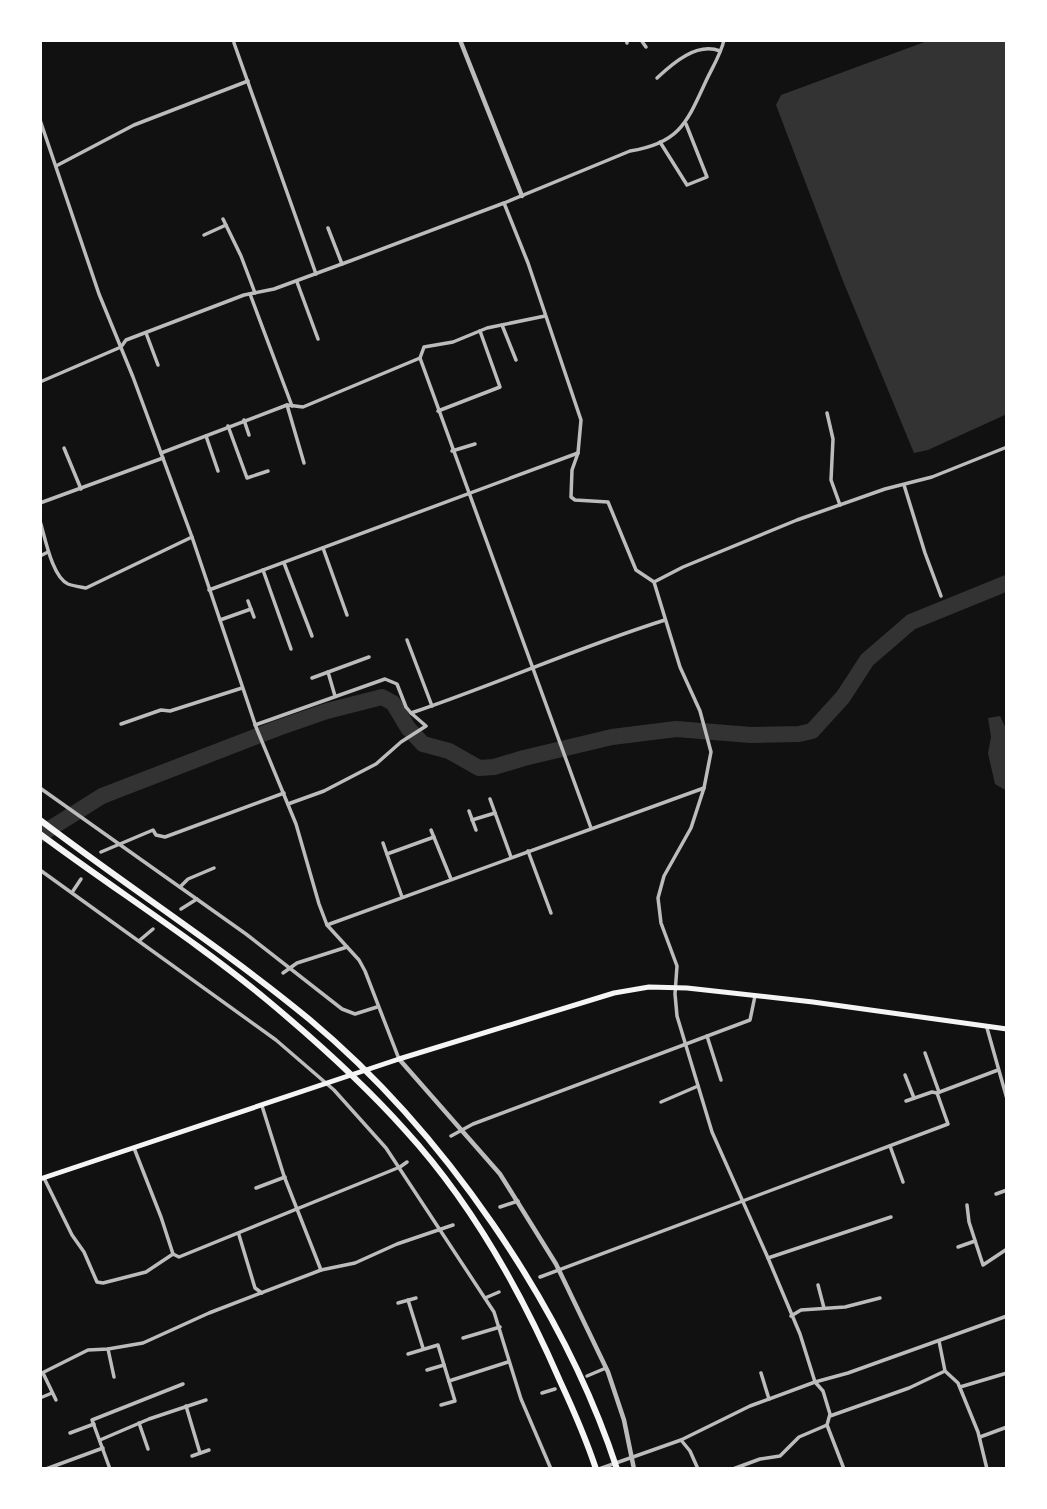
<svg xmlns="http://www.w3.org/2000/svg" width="1047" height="1509" font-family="Helvetica,sans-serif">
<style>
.water{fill:#333}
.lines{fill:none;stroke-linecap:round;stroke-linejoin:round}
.river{stroke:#333;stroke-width:16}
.minor{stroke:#bcbcbc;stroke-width:3.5}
.tertiary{stroke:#bcbcbc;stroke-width:4.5}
.primary{stroke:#f5f5f5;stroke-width:5}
.motorway{stroke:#f5f5f5;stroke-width:6}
</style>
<rect width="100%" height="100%" fill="#111"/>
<!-- water -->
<g class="water">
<polygon points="930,40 1007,40 1007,414 928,450 914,453 843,281 776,105 781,95"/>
<polygon points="1000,716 1007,731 1007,791 995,784 988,753 991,737 988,718"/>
</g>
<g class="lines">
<!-- river -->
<polyline class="river" points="40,835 102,796 278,728 327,711 382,697 393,703 408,728 423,744 449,751 479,768 494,767 524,758 612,737 676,729 751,735 799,734 812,731 843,697 867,660 911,622 1007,583"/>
<!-- minor -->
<g class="minor">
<polyline points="626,40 627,43"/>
<polyline points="641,40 646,47"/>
<polyline points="234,43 316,274"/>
<path d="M657,78C673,63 697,42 720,51"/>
<polyline points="40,120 99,294 133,377 192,537 256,727 296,824 319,904 327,925 359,960 365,971 399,1059"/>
<polyline points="660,142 687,185 707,177 686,124"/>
<polyline points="56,166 134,125 248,81"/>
<polyline points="504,203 528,263 581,420 578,453 572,470 571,497 575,500 608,502 636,570 654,582 680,667 700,711 711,752 704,788 691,828 664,876 658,898 661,923 677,966 675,994 677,1016 712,1132 768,1258 800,1334 815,1382 823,1391 830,1414 827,1425 844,1469"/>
<polyline points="223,219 241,256 255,293"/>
<polyline points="328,228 342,264"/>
<polyline points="204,235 226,225"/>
<polyline points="297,282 318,339"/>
<polyline points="250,294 292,406"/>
<polyline points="545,316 487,328 453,342 424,347 420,358 591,828"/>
<polyline points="502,325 516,360"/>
<polyline points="146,333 158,365"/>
<path d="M40,382L121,347L126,340L244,295L274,289L350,261L504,203L630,151C680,143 687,122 706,81C712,68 721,54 724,40"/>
<polyline points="287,405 304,463"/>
<polyline points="438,411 500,387 480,331"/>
<polyline points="827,413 833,439 831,480 840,505"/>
<polyline points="244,420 249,435"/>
<polyline points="228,426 247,478 268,471"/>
<polyline points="206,436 218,471"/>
<polyline points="64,448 81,489"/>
<polyline points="452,451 475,444"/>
<polyline points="161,453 287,405 303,407 420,358"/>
<polyline points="904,485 925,553 941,596"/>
<polyline points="40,503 163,458"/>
<path d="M40,521C45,537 52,577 68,584C73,586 81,587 86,588L192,537"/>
<polyline points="323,548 347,615"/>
<polyline points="40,556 48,552"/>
<polyline points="284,563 312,636"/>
<polyline points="263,570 291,649"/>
<polyline points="654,582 683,567 797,520 885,489 932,477 1007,447"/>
<polyline points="209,590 578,453"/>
<polyline points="248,601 254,617"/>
<polyline points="220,620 251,609"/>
<polyline points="407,640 432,706"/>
<polyline points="328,672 335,696"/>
<polyline points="312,678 369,657"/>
<polyline points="121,724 161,710 170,711 242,688"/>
<polyline points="255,725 385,679 397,684 406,707 411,713"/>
<polyline points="40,788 246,934 342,1009 355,1014 377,1007"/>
<polyline points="490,799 511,857"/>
<path d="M288,804L324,791L376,764L401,742L426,726L411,713C497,684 579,647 665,620"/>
<polyline points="469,811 476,830"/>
<polyline points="472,820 495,813"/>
<polyline points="431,830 451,879"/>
<polyline points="383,843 402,897"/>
<polyline points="528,851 551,913"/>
<polyline points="101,852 153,830 156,835 165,837 284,793"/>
<polyline points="387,854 434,837"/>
<polyline points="40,870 276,1040 334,1090 386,1148 494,1312 521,1399 551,1469"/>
<polyline points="180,887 188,879 214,868"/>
<polyline points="73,891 81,879"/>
<polyline points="181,909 197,899"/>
<polyline points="327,925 704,788"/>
<polyline points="140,940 153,929"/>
<polyline points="283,973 297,963 347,947"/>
<polyline points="987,1028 1007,1099"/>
<polyline points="707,1036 721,1080"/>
<polyline points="925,1053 939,1092"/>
<polyline points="905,1075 914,1098"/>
<polyline points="906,1101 932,1092 937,1093"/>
<polyline points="661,1102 698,1086"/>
<polyline points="451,1136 473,1124 750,1020 755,996"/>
<polyline points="890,1146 903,1182"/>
<polyline points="134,1148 161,1217 173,1254"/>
<polyline points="44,1178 72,1235 84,1252 97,1282 103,1283 146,1272 173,1254 179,1257 400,1167 407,1162"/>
<polyline points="256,1188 285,1177"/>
<polyline points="996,1194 1007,1190"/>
<polyline points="967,1205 969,1222 983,1265 1007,1249"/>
<polyline points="500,1207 518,1201"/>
<polyline points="239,1235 255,1288 262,1293"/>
<polyline points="958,1247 975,1241"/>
<polyline points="768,1258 891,1217"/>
<polyline points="321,1270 355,1263 397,1244 453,1225"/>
<polyline points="540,1277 948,1124 937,1093 998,1070"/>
<polyline points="818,1285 824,1308"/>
<polyline points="485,1298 499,1292"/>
<polyline points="408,1300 423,1348"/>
<polyline points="398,1303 416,1298"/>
<polyline points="791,1316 801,1310 845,1307 880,1298"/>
<polyline points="463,1338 500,1327"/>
<polyline points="939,1341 945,1371 958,1383 978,1432 987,1469"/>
<polyline points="108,1349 114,1377"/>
<polyline points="408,1354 438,1345 455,1401 441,1405"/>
<polyline points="427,1370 444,1365"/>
<polyline points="43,1373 56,1400"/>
<polyline points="761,1373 769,1399"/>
<polyline points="40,1374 88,1350 108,1349 143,1343 209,1313 321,1270 284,1176 262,1106"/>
<polyline points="587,1376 606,1368"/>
<polyline points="449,1381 508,1362"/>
<polyline points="960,1387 1007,1373"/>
<polyline points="542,1393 555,1389"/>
<polyline points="40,1398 52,1393"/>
<polyline points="186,1406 200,1453"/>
<polyline points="830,1416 909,1388 945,1371"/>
<polyline points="139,1423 148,1449"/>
<polyline points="70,1433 94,1424"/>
<polyline points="980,1437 1007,1427"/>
<polyline points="100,1440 149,1419 206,1400"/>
<polyline points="681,1440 690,1451 698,1469"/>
<polyline points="192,1456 209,1450"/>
<polyline points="46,1469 103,1448"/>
<polyline points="110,1469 92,1420 183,1384"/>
<polyline points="599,1469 681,1440 750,1406 815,1382 848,1373 1007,1316"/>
<polyline points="733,1469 760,1459 780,1456 799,1437 827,1425"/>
</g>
<!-- tertiary -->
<g class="tertiary">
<polyline points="460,40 522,196"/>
<polyline points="399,1059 500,1174 556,1264 608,1372 624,1420 634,1469"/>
</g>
<!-- primary -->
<polyline class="primary" points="40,1179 399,1059 614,993 649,987 687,988 813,1002 1007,1029"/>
<!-- motorway -->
<g class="motorway">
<path d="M40,820C129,888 223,948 309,1019C442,1130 563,1304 617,1469"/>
<path d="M40,834C115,890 195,940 267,1000C315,1040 363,1083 405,1130C472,1203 521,1291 560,1381C573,1409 586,1439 596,1469"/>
</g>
</g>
<!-- border -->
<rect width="1047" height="1509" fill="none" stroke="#ffffff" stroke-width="84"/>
</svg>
